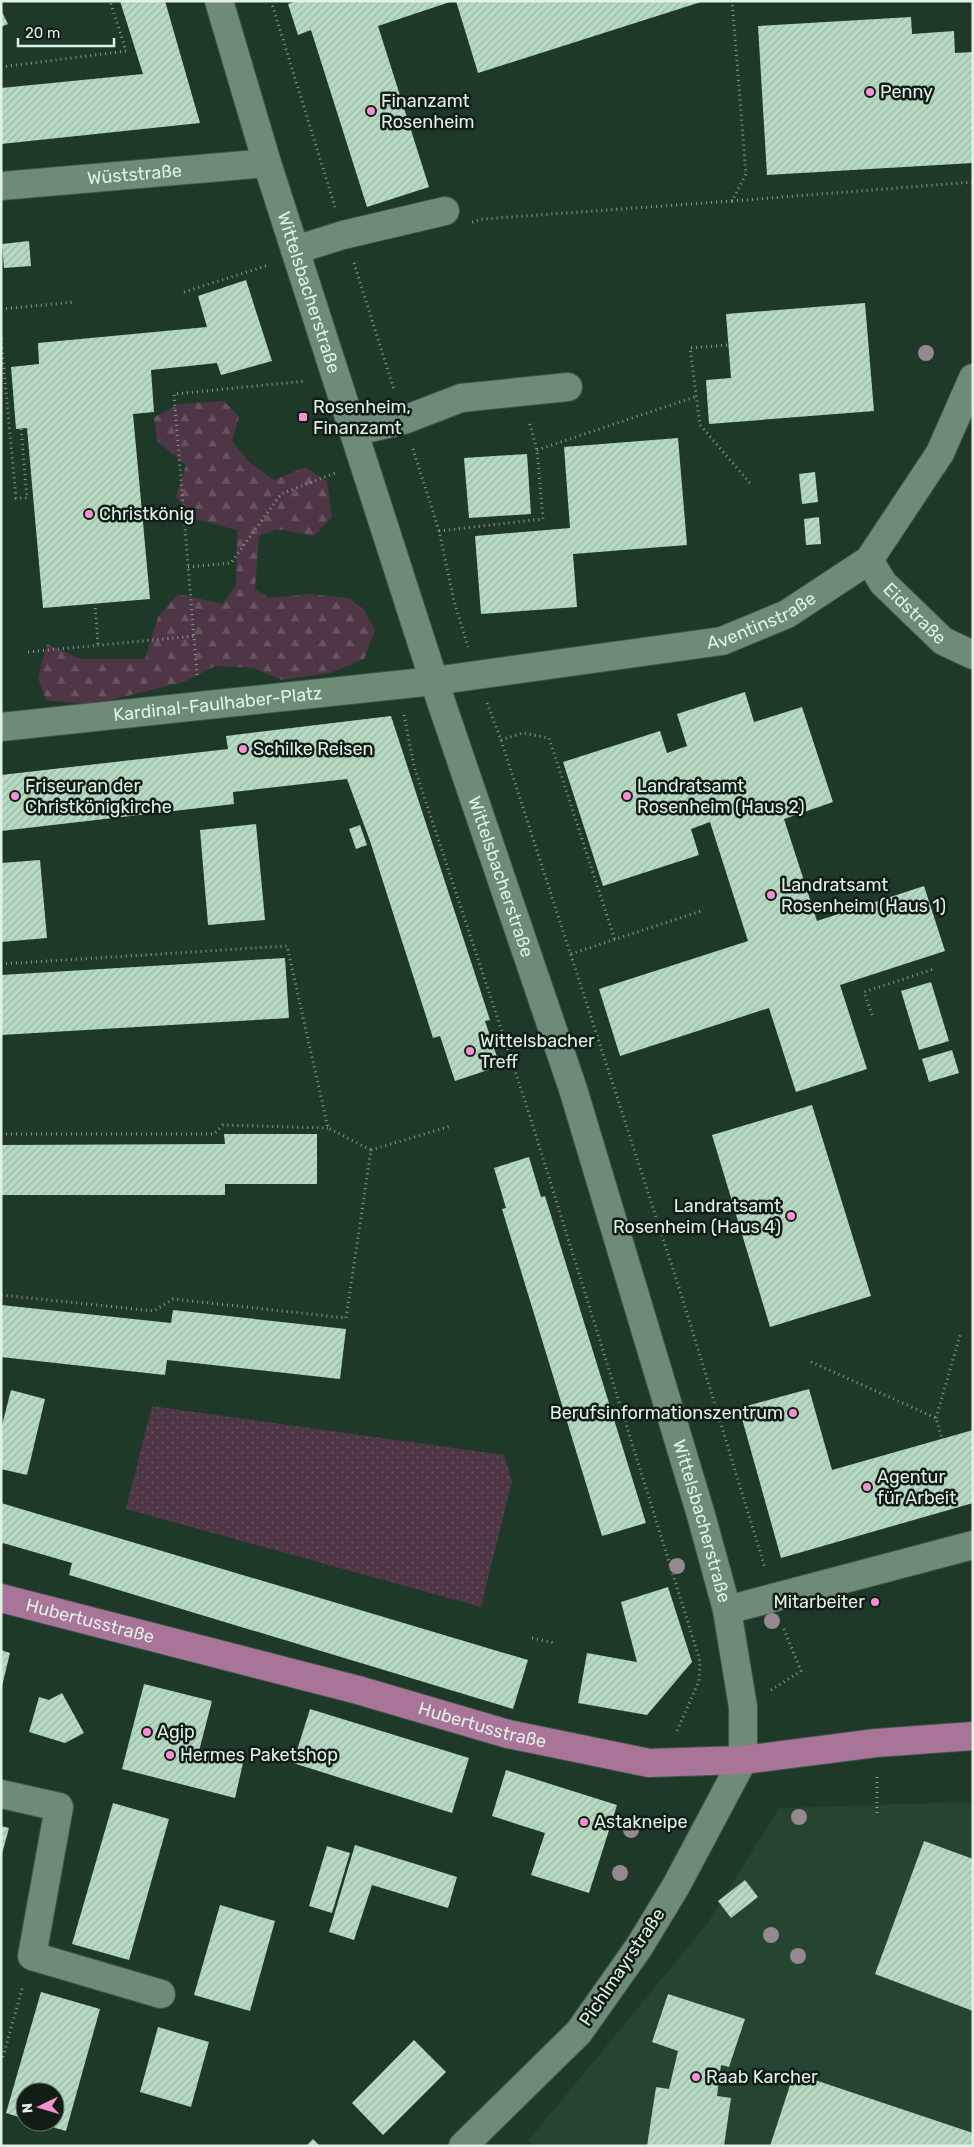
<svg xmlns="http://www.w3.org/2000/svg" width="974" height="2147" font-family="Rubik,sans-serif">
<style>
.built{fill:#244530}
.forest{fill:url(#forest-firs)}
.park{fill:url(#park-dots)}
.building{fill:url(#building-hatch)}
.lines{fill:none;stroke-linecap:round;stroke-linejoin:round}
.minor-casing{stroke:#3e5648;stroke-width:30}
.major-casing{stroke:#3e5648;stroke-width:30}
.path{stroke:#879c8e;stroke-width:3;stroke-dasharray:1 4;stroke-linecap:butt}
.minor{stroke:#6e8b77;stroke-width:28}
.major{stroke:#a87497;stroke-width:28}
.tree{fill:#968890}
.poi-dot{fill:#f591d2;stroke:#111d15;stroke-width:2}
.labels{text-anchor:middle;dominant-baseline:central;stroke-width:5;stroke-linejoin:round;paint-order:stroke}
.poi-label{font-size:18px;fill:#e1f1e6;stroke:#111d15;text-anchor:start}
.street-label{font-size:18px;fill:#e1f1e6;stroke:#111d15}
</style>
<defs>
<pattern id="forest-firs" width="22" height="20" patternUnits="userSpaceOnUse" patternTransform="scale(1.25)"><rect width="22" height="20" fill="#4f3646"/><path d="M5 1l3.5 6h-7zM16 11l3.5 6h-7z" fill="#685461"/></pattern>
<pattern id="park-dots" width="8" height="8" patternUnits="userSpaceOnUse" patternTransform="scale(1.25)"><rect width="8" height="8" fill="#4f3646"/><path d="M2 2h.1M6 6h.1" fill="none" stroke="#685461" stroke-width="1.8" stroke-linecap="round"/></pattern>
<pattern id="building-hatch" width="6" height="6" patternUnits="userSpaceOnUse" patternTransform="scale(1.25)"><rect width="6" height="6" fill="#b6dbc2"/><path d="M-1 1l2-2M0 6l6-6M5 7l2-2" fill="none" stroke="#9ab6a3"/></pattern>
</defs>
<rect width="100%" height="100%" fill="#1e3928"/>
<!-- built -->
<polygon class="built" points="973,1802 973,2146 534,2146 528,2141 707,1924 779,1808"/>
<!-- forest -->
<polygon class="forest" points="224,401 239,417 232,441 249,462 274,480 305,467 327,481 332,517 314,536 277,529 259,536 255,589 269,598 310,594 349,598 364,610 375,630 364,659 330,673 282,680 254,668 215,666 184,682 90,705 46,700 38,678 47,644 80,659 145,659 158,617 178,594 223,604 236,585 237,530 195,519 176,497 186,465 157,441 154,417 180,404"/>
<!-- park -->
<polygon class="park" points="152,1406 504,1455 512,1481 481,1607 126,1509"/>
<!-- building -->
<g class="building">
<polygon points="120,1 165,1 200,123 1,144 1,88 143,74"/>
<polygon points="297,1 453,1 378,26 429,187 367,207 311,30 298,35 288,4"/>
<polygon points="456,1 701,1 701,2 478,73"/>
<polygon points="1,10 8,24 1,27"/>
<polygon points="911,17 912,34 954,31 955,53 973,52 973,163 767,175 758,26"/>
<polygon points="29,241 31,266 4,268 2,244"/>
<polygon points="246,280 272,361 221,375 217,363 151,370 154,412 133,414 150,599 43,608 27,428 16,429 11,367 39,364 38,343 207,327 198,296"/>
<polygon points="865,303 874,411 709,424 706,380 731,378 726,314"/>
<polygon points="678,438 687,545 573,554 577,607 481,614 475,536 570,528 564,447"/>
<polygon points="527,454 531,514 469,518 464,458"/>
<polygon points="815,472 818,502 802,504 799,474"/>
<polygon points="819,517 821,544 806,545 804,519"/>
<polygon points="745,692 754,722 802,707 833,802 784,819 817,921 924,886 945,951 840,985 867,1069 796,1092 769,1008 620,1056 599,989 748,941 710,822 691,829 699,855 603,886 563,762 660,731 667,753 687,746 677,714"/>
<polygon points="391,716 490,1020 485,1021 500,1066 455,1081 440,1036 433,1038 370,841 347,779 233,792 234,804 1,831 1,775 228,749 226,736"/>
<polygon points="256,824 265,920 208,925 200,830"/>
<polygon points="360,825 367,845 356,849 349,829"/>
<polygon points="40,860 47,938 1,942 1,863"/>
<polygon points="285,958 289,1018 1,1035 1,975"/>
<polygon points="931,982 949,1041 919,1050 901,991"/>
<polygon points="952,1050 959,1073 929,1082 922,1059"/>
<polygon points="812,1105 871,1296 770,1327 712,1135"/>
<polygon points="224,1134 317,1134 317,1184 225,1184 225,1195 1,1195 1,1145 225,1144"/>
<polygon points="529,1157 541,1197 545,1196 646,1523 602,1536 502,1209 506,1208 494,1168"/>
<polygon points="1,1305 171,1323 173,1310 346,1329 340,1379 167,1360 165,1375 1,1357"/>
<polygon points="809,1389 832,1470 973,1430 973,1503 781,1558 739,1408"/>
<polygon points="11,1390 45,1399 27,1475 1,1469 1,1429"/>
<polygon points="1,1503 528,1660 513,1709 69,1575 72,1563 3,1543 1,1546"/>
<polygon points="668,1587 692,1662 647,1715 578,1703 587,1653 637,1662 621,1602"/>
<polygon points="1,1650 10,1653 2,1686 1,1686"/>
<polygon points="144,1684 212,1701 199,1751 243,1763 235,1798 122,1769"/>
<polygon points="62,1693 84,1733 65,1743 29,1732 39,1697 49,1700"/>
<polygon points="310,1709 469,1758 452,1813 293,1763"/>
<polygon points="506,1770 617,1805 589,1893 531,1875 545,1833 492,1816"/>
<polygon points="113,1803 169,1819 129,1960 72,1944"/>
<polygon points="1,1826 9,1828 2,1854 1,1854"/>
<polygon points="924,1841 973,1859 973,2011 875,1974"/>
<polygon points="355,1845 457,1877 448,1908 372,1885 354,1940 329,1932"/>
<polygon points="327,1846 350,1853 332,1913 309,1906"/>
<polygon points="745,1880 758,1897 731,1918 718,1901"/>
<polygon points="220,1905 275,1921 250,2011 194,1995"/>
<polygon points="41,1992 100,2009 66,2131 38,2123 55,2122 55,2092 25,2092 25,2119 6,2113"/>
<polygon points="668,1994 745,2019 729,2067 721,2065 717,2096 731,2098 724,2146 647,2146 656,2087 669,2089 678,2051 652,2042"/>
<polygon points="158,2027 209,2042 191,2107 140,2092"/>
<polygon points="414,2040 446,2072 383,2135 352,2103"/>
<polygon points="794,2073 973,2133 973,2146 770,2146"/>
<polygon points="313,2139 320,2146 306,2146"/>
</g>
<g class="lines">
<defs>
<g id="minor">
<path id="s1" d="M219,1L267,163L434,681L573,1089L701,1515L727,1610L743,1707V1760L676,1886L639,1947L579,2032L463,2146"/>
<path id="s2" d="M1,186L267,163"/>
<polyline points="295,250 343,235 445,211"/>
<polyline points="354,432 404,420 461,398 568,387"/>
<path id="s3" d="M869,560L883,583L943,641L973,655"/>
<path id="s4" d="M1,727L434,681L722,641L787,614L869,560L940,453L973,378"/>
<polyline points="727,1610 973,1545"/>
<polyline points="1,1794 59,1807 32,1956 161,1994"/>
</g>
<g id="major">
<path id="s5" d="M1,1598L358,1690L508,1734L649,1763L743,1760L876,1743L973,1736"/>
</g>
</defs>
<!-- minor casing -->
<use href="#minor" class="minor-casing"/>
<!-- major casing -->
<use href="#major" class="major-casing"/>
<!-- path -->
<g class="path">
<polyline points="271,1 335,207"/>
<polyline points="1,67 126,51 110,1"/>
<polyline points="732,201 973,182"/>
<polyline points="472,222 483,219 732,201 746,174 732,1"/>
<polyline points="354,263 394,390"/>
<polyline points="184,292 269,265"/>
<polyline points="1,309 75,302"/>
<polyline points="1,338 16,498 27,498 21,428"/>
<polyline points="727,345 690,348 700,425 750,483"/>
<polyline points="413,449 439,531 454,601 468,647"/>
<polyline points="537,450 695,397"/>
<polyline points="439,531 543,519 537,450 529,421"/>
<polyline points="188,567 231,563 281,494 335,473"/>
<polyline points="95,603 98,645"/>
<polyline points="28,652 194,636"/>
<polyline points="197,675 174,394 306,381"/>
<polyline points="487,703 501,740 682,1297 765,1568"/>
<polyline points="404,715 414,766 526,1104 700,1661 699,1681 676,1733"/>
<polyline points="501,740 523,733 549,738 615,940"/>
<polyline points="571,954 704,910"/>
<polyline points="1,964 287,946 328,1128 371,1150 346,1318 173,1299 154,1311 1,1295"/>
<polyline points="872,1015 864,992 934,969"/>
<polyline points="1,1134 214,1134 223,1125 328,1128"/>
<polyline points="371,1150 451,1126"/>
<polyline points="811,1362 936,1418 942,1439"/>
<polyline points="936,1418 961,1332"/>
<polyline points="532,1638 554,1643"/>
<polyline points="771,1690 801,1671 783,1627"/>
<polyline points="877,1813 877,1773"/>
<polyline points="3,2057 23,1985"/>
</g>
<!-- minor -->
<use href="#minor" class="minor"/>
<!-- major -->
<use href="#major" class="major"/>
</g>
<!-- trees -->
<g class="tree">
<circle cx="926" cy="353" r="8"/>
<circle cx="677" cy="1566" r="8"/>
<circle cx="772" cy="1621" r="8"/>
<circle cx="799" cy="1817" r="8"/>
<circle cx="631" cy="1830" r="8"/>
<circle cx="620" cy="1873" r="8"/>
<circle cx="771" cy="1935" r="8"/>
<circle cx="798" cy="1956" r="8"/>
</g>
<!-- markers -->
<g class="poi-dot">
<circle cx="870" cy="92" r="5"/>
<circle cx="371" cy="111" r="5"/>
<rect x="298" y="412" width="10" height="10" rx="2.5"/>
<circle cx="89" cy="514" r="5"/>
<circle cx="243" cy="749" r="5"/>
<circle cx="15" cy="796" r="5"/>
<circle cx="627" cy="796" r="5"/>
<circle cx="771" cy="895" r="5"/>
<circle cx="470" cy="1051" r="5"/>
<circle cx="791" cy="1216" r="5"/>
<circle cx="793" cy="1413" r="5"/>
<circle cx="867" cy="1487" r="5"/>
<circle cx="875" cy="1602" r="5"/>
<circle cx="147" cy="1732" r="5"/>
<circle cx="170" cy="1755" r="5"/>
<circle cx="584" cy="1822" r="5"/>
<circle cx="696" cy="2077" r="5"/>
</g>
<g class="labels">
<!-- poi labels -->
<g class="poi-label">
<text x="880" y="92">Penny</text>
<text x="381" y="101">Finanzamt<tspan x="381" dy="21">Rosenheim</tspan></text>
<text x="313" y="407">Rosenheim,<tspan x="313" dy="21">Finanzamt</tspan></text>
<text x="99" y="514">Christkönig</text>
<text x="253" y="749">Schilke Reisen</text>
<text x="25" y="786">Friseur an der<tspan x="25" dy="21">Christkönigkirche</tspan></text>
<text x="637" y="786">Landratsamt<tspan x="637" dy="21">Rosenheim (Haus 2)</tspan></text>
<text x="781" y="885">Landratsamt<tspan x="781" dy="21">Rosenheim (Haus 1)</tspan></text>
<text x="480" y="1041">Wittelsbacher<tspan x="480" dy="21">Treff</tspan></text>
<text x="781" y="1206" text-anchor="end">Landratsamt<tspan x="781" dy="21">Rosenheim (Haus 4)</tspan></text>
<text x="783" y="1413" text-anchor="end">Berufsinformationszentrum</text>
<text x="877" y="1477">Agentur<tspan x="877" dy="21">für Arbeit</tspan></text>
<text x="865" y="1602" text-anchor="end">Mitarbeiter</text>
<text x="157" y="1732">Agip</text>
<text x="180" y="1755">Hermes Paketshop</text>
<text x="594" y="1822">Astakneipe</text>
<text x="706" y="2077">Raab Karcher</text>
</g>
<!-- street labels -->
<g class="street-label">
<text stroke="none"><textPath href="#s2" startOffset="134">Wüststraße</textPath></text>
<text stroke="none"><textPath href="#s1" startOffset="305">Wittelsbacherstraße</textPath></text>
<text stroke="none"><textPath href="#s3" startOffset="71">Eidstraße</textPath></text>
<text stroke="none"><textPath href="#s4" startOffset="770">Aventinstraße</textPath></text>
<text stroke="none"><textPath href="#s4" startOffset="218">Kardinal-Faulhaber-Platz</textPath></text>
<text stroke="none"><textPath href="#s1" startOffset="920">Wittelsbacherstraße</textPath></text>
<text stroke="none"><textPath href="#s1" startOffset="1595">Wittelsbacherstraße</textPath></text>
<text stroke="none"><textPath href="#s5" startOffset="92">Hubertusstraße</textPath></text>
<text stroke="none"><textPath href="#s5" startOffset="498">Hubertusstraße</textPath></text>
<text transform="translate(622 1967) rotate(-56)">Pichlmayrstraße</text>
</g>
</g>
<!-- border -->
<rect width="974" height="2147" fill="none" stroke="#e1f1e6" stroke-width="5"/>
<!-- north arrow -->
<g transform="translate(40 2107) rotate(265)"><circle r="24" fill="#111d15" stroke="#647269"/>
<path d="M0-4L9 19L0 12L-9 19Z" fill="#f591d2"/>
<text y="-8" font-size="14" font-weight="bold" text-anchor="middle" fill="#e1f1e6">N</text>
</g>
<!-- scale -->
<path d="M18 38v8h96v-8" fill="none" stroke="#e1f1e6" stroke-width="2.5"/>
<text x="25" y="38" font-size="15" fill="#e1f1e6" stroke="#111d15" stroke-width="4" paint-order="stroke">20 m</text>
</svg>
